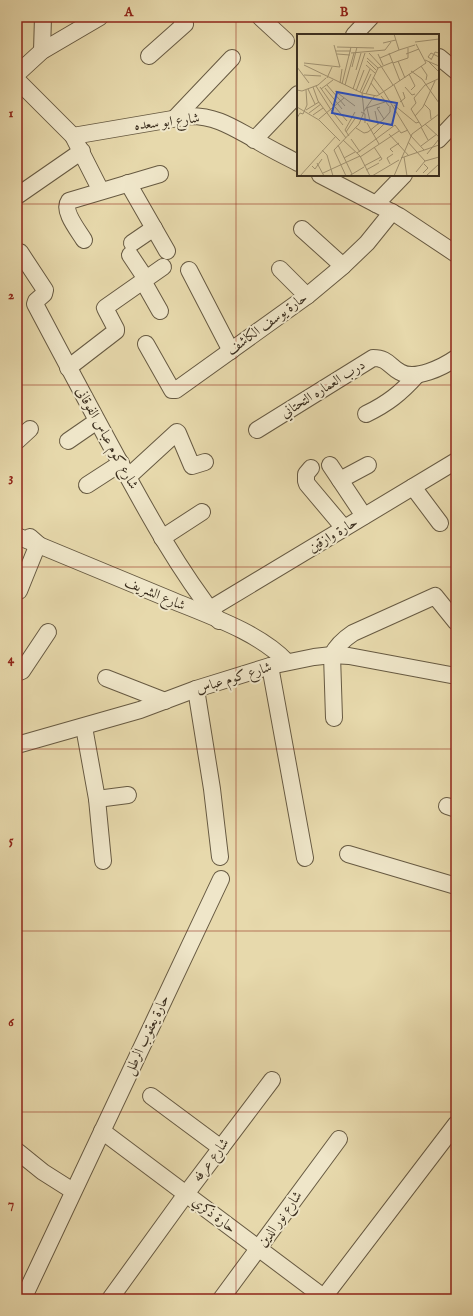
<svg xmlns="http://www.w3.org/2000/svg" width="473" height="1316" font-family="'IM FELL English',Amiri,serif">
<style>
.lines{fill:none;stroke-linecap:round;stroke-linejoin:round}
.street-casing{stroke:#675a42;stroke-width:18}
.street{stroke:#efe6c9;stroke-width:16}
.grid{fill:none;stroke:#8f2418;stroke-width:1;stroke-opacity:0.55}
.labels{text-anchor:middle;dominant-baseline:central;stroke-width:4;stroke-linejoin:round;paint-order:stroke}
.street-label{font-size:14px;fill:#3c2f1f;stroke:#efe6c9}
.inset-road{fill:none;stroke:#a39574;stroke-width:1}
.view{fill:#1d4ed8;fill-opacity:0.15;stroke:#1d4ed8;stroke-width:2}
.inset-edge{fill:none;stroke:#3c2f1f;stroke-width:2}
.neatline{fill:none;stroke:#8f2418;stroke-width:1.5}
.grid-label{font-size:13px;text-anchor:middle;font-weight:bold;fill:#8f2418}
</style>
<rect width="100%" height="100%" fill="#e7d9ac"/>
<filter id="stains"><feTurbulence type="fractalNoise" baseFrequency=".005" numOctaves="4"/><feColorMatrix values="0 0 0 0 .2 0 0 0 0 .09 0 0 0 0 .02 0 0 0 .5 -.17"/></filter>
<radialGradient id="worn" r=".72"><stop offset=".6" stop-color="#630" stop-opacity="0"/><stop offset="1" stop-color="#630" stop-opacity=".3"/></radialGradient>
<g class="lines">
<defs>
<g id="street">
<polyline points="260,17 286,41"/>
<polyline points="354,35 371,17"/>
<polyline points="42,51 43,17"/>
<polyline points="149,56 185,24 184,21 180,17"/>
<polyline points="439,57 456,71"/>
<polyline points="17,74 42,51 100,17"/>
<polyline points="17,80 73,136 101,191"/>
<polyline points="175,118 232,58"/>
<path d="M73,136L190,116C216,116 232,127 254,139C268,148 283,155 298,163"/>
<polyline points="254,140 298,94"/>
<polyline points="438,140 456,121"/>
<polyline points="320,175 399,216 456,254"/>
<polyline points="128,183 167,251"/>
<polyline points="17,196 82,151"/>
<polyline points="376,204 404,175"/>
<polyline points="302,229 343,266"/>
<path d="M84,240C78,230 62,211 69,201L160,174"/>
<polyline points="132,243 154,228"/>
<path d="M20,252L45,290L44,294L36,301L35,304C62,355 89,406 117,457C148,514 178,569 219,621"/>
<polyline points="130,255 146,279"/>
<polyline points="280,269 307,296"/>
<polyline points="189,270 231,351"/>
<polyline points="143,281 160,311"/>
<polyline points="146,344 172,390 176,390 307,296 343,266 367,243 392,212"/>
<polyline points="68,368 116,331 116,329 106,310 105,308 106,307 163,267"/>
<path d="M366,414C387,404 401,393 417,375"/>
<path d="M257,430L373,358C388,358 389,366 400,372C415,381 443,367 456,358"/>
<polyline points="17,441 30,429"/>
<polyline points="68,441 97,421"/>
<polyline points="330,465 364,516"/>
<polyline points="311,468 306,474 306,481 307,484 344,528"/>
<polyline points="128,477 177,432 178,433 192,466 205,462"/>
<polyline points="340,480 368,465"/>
<polyline points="87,485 121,463"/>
<polyline points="413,487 440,523"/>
<path d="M17,536C68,557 118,578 169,599C207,615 259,632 287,662"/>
<polyline points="162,538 202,512"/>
<polyline points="19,591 38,544 30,537"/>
<polyline points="210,609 456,461"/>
<polyline points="270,666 305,858"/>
<polyline points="17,673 22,671 48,632"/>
<polyline points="106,678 165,701"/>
<polyline points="196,689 212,789 220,857"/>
<path d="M334,718L332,655C337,645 344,639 353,633L435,596L456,622"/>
<polyline points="84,727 97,799 103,861"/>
<polyline points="17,745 140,710 196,689 270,666 314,657 332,655 349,656 456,676"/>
<polyline points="97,799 128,795"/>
<polyline points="447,806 456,809"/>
<polyline points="348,854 456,886"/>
<polyline points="151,1096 221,1148"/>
<polyline points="102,1131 326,1299"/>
<polyline points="17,1151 43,1172 73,1191"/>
<polyline points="324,1297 456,1124"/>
<polyline points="23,1299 221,879"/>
<polyline points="110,1299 186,1194 272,1080"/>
<polyline points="221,1299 339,1139"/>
</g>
</defs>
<!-- street casing -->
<use href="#street" class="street-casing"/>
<!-- street -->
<use href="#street" class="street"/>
</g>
<!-- grid -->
<path class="grid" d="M236,17V1299M17,204H456M17,385H456M17,567H456M17,749H456M17,931H456M17,1112H456"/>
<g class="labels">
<!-- street labels -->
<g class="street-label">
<text transform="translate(167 122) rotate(-7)">شارع ابو سعده</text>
<text transform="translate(267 324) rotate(-36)">حارة يوسف الكاشف</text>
<text transform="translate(323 389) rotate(-32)">درب العماره التحتاني</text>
<text transform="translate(107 438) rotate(61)">شارع كوم عباس الفوقانى</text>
<text transform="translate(333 535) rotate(-31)">حارة وازقين</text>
<text transform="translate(155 594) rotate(23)">شارع الشريف</text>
<text transform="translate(234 678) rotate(-17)">شارع كوم عباس</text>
<text transform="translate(147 1035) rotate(-65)">حارة يعقوب الرطل</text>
<text transform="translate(211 1160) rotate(-53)">شارع عرفه</text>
<text transform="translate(214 1215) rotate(37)">حارة ذكري</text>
<text transform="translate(280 1219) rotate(-54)">شارع نور الدين</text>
</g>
</g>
<!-- overview -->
<g transform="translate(297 34)">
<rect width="142" height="142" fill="#e7d9ac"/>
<path class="inset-road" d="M97,0L102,16L118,11M118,8L142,5M86,9L99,6M119,10L129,29M40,13L77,14M39,17H54M54,19L88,16L94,8M72,19L84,32M92,19L103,47M40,20L53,21M81,20L86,31M109,20L122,15M70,24L81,34M83,24L102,16M134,25L131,23L134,19L142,23M128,26L142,32M134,26L138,18L142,19M70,27L79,36M101,27L108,44M132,28L142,38M7,29L43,33L37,11M96,29L111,24V14M7,31L65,59L80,62L129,29M69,31L78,39M84,32L96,51M124,32L130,41L129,46M0,33L12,49M55,33L60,13M59,36L64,19M114,37L125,45L142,69M112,40L118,52L114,56M7,41L24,42M76,43L87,58M30,44L35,33M43,49L45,35M74,49L83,61M45,50L54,13M30,51L48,72M48,51L57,19M97,51L107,73M128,51L141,45M19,52L34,76M16,53L21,67L49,104M23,53L37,73M108,53L115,61L118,60M28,54L45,75M11,55L18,70M24,55L36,46M56,55L68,19M0,56L5,57L21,51L29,44M38,57L58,72M59,57L67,36M63,58L73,35M87,58L114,102L127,116M65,59L74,40M69,60L81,34L96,28M84,62L92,72M103,68L108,64L106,58M127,70L133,76L134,85M97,71L119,89L122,88M0,73L22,86L43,107M38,73L50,87M83,73L80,74L87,85M69,74L88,68M70,74L73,87M9,76L22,68M34,76L46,91M67,77L78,61M78,77L81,91M64,78L68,80V89M12,79L24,70M16,81L26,74M118,82L126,73L138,47M0,84L3,79L6,80L10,71L9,56M22,85L47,64M70,89L82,110M128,90L142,103M124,93L131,106M125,93L114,75L119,69L117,64L128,51M59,94L67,99L71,98L87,85L93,78V72M49,98L59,83M92,100L112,122M76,101L88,89M52,102L48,96L58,78M54,105L63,118M46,106L63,122L73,142M111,108L128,127M41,111L55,140M124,112L140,100M77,113L85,125L82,127M25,116L30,121L36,142M96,118L93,115L102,109M60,119L98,91L104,99L111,96M130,120L142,105M63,123L102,97M107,123L110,142M47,124L58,118M104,124L142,111M128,127L142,123M20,129L27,142M93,130L90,124L96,120M15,132L18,135L25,125M67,132L84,123M69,136L82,129M119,138L128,127M26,139L63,122M126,139L131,134L127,130M3,142L39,102M49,142L37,116L62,90L67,78L65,59M52,142L67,133M75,142L102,126M97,142L115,100L142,80M129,142L142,130"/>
<path class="view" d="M40,58L100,69L95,91L35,79Z"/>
<rect width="142" height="142" class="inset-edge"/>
</g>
<!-- margin -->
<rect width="473" height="1316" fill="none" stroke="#e7d9ac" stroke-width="44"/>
<rect x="22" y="22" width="429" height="1272" class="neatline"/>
<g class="grid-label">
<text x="129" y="16">A</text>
<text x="344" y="16">B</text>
<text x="11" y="117">1</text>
<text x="11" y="299">2</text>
<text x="11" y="481">3</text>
<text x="11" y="663">4</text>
<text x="11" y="844">5</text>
<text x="11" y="1026">6</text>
<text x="11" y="1208">7</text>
</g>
<rect width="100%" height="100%" filter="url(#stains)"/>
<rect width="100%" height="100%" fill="url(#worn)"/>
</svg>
